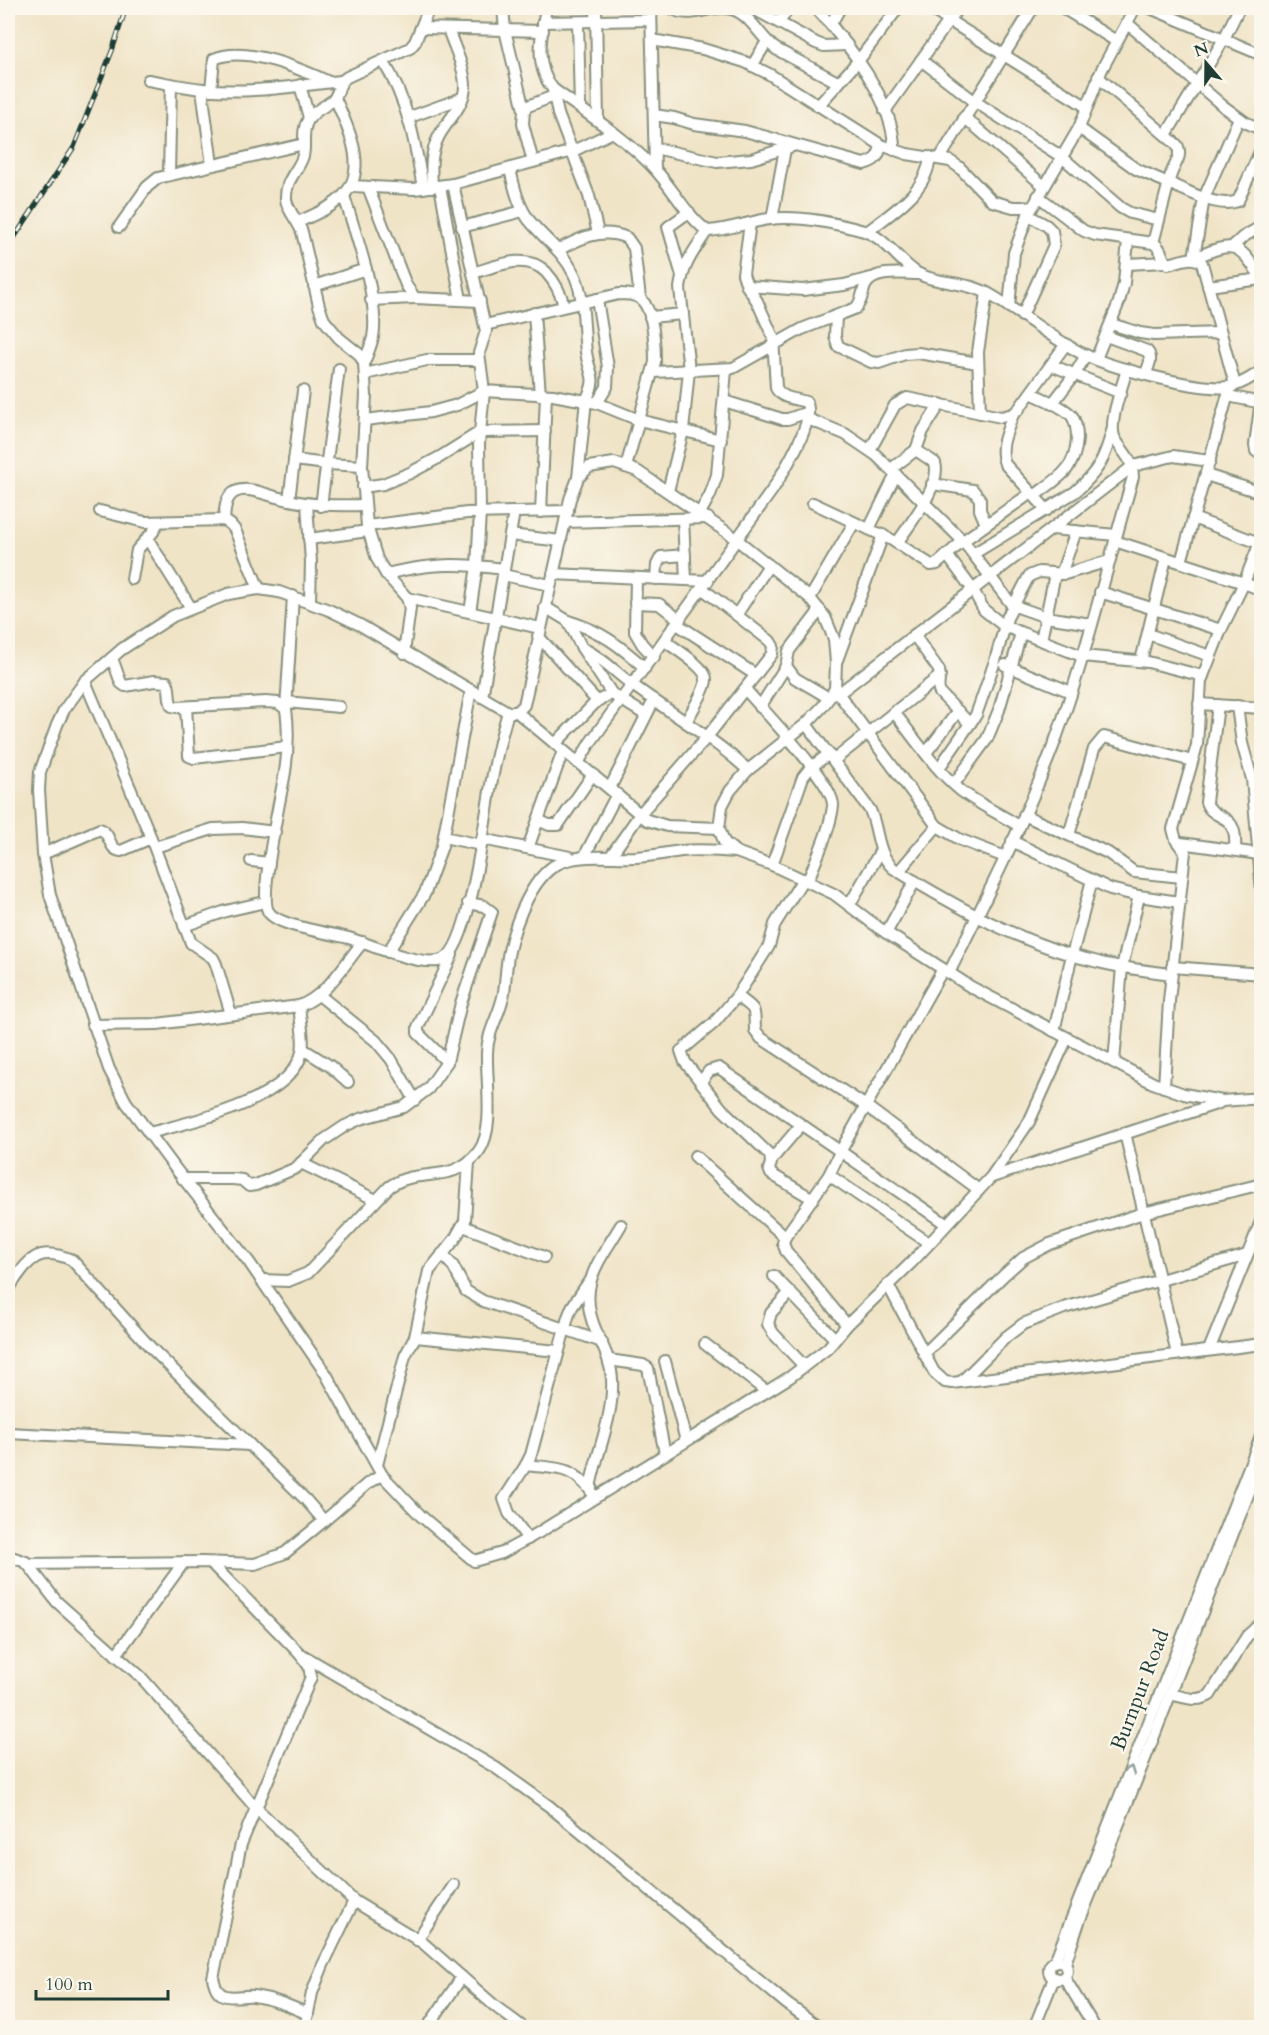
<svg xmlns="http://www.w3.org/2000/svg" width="1269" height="2035" font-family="Cardo,serif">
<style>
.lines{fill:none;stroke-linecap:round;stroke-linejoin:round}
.minor-casing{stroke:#88907e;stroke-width:14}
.minor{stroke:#fff;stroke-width:10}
.rail-casing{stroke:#1f3d34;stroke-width:5}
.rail{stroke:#fbf7ec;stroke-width:3;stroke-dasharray:9;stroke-linecap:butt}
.oneway{stroke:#8f9e9a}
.labels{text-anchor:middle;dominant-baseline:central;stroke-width:4.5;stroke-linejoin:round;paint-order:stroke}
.street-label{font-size:21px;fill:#1f3d34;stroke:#fbf7ec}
</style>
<rect width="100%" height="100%" fill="#fbf7ec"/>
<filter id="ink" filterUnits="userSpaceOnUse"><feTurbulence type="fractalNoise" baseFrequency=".0167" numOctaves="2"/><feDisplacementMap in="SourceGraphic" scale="12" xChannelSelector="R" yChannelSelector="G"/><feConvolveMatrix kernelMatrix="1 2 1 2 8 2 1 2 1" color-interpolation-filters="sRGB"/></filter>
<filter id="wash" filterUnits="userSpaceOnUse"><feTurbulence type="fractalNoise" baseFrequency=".008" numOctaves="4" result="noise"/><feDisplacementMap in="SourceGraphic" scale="24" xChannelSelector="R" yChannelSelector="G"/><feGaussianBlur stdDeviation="1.35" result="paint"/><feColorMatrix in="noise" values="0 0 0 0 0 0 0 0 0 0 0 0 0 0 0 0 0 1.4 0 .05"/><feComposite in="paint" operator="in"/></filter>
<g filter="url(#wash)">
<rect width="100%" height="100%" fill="#f0e4c7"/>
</g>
<g filter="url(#ink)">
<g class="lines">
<defs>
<g id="minor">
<polyline points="503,8 505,30 524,110"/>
<path d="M546,8C541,35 534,66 553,89C586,113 621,135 651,165C671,185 685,214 707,231C728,230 748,222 769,219C800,215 835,223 864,231C886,238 898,261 917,273C936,284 965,281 987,293C1019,311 1047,335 1079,352C1107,367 1199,391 1229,387C1242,385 1251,377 1262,371"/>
<polyline points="596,8 598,121"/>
<polyline points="651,8 655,169"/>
<path d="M671,8C691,21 710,3 731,9C751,14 760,38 776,49L839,83"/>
<polyline points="752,8 816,43 824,46 847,45"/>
<path d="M816,8C847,42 895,102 894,150"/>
<polyline points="929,8 1087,107"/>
<polyline points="1063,8 1116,41"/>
<polyline points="1150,8 1262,55"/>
<polyline points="543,22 651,20"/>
<polyline points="578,22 580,108"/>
<polyline points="779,22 789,8"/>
<polyline points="1127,23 1223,106 1245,122 1262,130"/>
<polyline points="831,24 840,8"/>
<polyline points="421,28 543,31"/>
<polyline points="652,40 703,49 745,62 769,74 881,145 907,154 950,161 959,167 992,201 1013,207 1032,207"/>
<polyline points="921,60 974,101 1062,157 1121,208 1130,213 1159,220"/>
<path d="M383,61C408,101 415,142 423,188"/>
<polyline points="752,66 766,43"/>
<path d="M1098,77L1177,145C1184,157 1172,166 1170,178L1171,183L1177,187C1195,194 1218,208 1238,201L1262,147"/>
<path d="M148,80C166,83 184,87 203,89C248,94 295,86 341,81"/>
<polyline points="300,85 309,118"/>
<polyline points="202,89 212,165"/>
<polyline points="553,89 558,114 589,196 598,233"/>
<path d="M211,90L214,59C244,45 301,69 329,82"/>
<polyline points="818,106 859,60 898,8"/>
<polyline points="885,111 958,8"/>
<path d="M654,115L674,118L694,124L745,131L864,164C875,161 879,157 881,145"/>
<polyline points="410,117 462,98"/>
<polyline points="964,117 1044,186"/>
<polyline points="1079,128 1136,169 1168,183"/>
<polyline points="1166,135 1224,39 1239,8"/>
<polyline points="655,148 717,162 751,159 793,146"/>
<polyline points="940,158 1033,8"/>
<polyline points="533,162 523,124 524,110 528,106 554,96"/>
<path d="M510,169C514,187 518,205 529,220C544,239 563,251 574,274C585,296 583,327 586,352C589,375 599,376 586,400L578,478"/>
<polyline points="169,174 171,84"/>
<polyline points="453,184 486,331 479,353 484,391 479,444 480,512 477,566 470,612"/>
<polyline points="351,186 414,189 453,184 573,151 613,132"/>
<polyline points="440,186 461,300"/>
<polyline points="368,187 406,285 415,298 480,301"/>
<path d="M432,187C431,169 430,153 439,136C447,121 464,106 465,87C465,68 454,47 448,29"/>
<path d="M344,196C355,232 380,301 373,337C371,346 367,355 364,363"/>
<path d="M1038,196L1084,231L1095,235L1153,243C1164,249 1160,259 1168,264C1179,262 1193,254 1202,263L1235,385"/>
<polyline points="772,219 785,149"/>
<path d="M298,222C314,215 331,208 343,196C370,169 347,126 335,98"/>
<polyline points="119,227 147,187 158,178 304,144"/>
<polyline points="462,227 523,211"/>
<path d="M867,232C892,212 927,192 930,157"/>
<polyline points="1153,243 1170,178"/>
<polyline points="1232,247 1243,237 1262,226"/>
<path d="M558,250C580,238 602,227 627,238L634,248L640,298"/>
<polyline points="1194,258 1204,198 1239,118"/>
<path d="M1194,258C1235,241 1237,241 1262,279"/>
<polyline points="1127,264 1165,262"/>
<path d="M473,273C497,266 526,252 546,272C555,282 561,293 564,306"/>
<polyline points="682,276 668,227 689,212"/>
<polyline points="314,286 366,269"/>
<polyline points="747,286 803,290 844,285 871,278"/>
<polyline points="1208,286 1261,279"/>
<polyline points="597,299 608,367 607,387 597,403"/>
<polyline points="371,300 415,298"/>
<polyline points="1009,307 1014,253 1028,215 1079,128 1102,69 1135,8"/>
<polyline points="534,313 540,395"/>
<polyline points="836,316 835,336 838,346 871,362 879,363 905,354 918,353 978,363"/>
<polyline points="1022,316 1054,245 1052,231 1046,225 1028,215"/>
<polyline points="650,317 683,314"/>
<polyline points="1111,324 1140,333 1154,335 1221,333"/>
<path d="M485,325L619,294C625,294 632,294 638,297C654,306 655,346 655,362L626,467"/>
<path d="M1106,336L1147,351C1153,358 1149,365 1146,373"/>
<polyline points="1096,359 1119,302 1124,283 1128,240"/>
<polyline points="1051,365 1121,393"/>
<path d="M654,372L733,368L802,329L856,308C862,301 862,294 865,286C873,269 904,274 919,274"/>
<polyline points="365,374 427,360 479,360"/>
<path d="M1031,393C1043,399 1063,406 1072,416C1076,422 1077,432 1077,439C1075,471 1058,478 1034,496"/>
<polyline points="1262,393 1255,445 1256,451 1262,455"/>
<polyline points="1228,396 1262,403"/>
<polyline points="724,401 782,419 788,419 808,412"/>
<polyline points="1052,404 1075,374 1086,355"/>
<polyline points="980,413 978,352 987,293"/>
<path d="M1013,414C1008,430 998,447 1005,464L1047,510"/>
<polyline points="808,419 845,434 876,455 963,541 1012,605 1046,617 1091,624"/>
<polyline points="365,420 431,412 457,405 484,391 553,395 597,403 639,420 721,440"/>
<polyline points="870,450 895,405 907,398 1001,417 1013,414 1018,410 1066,344"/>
<polyline points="294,460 327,464 362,466"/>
<polyline points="891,469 916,450 923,431 940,404"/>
<polyline points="1206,475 1262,493"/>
<polyline points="932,484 973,490 980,499 980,510 986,524"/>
<polyline points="363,487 383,484 410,473 440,457 480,432 545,431"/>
<path d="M668,491L683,431L689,370L680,288C683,264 694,251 707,231"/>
<polyline points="289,500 303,391"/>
<polyline points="813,503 892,540 931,565 937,564 963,541 1031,493"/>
<polyline points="307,504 311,562 310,602"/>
<polyline points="321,506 339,369"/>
<polyline points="100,511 145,522 224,520 231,525 235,530 259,589"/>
<polyline points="541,512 546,395"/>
<polyline points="700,513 710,495 717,475 726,370"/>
<polyline points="1193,518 1259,543"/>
<polyline points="683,519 686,580"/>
<path d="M224,520C225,510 225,497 235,492C247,486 264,494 276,497C306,505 333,506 364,505"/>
<polyline points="565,522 708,518"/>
<polyline points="367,526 467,513 568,511"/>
<polyline points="869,529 896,474"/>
<polyline points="1052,529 1116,535"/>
<polyline points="510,535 561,541"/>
<polyline points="147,538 191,608"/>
<polyline points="309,539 368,531"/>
<polyline points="1115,541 1244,583 1262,590"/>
<path d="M897,543C909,525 942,485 935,463L916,450"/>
<path d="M973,554L1075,492C1097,473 1105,459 1112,431"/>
<polyline points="947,555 973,590 984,610 1004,626 1082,656 1148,662 1203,676"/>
<polyline points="1181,562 1230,387"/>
<path d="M386,574C432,563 458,563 504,569"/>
<polyline points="553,574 708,581"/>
<polyline points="1061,574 1076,531"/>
<polyline points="503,575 550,585"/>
<polyline points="636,578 635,632 642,644 654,657"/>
<polyline points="132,579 137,550 153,532 158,522"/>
<polyline points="656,579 657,565 661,557 685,555"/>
<polyline points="1100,592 1221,630"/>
<polyline points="407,598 540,628"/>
<polyline points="810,598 854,523"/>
<polyline points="635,603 659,604 680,620"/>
<polyline points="545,607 568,621 582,648 612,694"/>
<polyline points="820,610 789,651 786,666 795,678 829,698"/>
<polyline points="737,614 769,565"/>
<path d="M568,621C601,631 619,645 645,668"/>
<polyline points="677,624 756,675"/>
<polyline points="1148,634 1210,656"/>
<path d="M914,635L939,670C941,678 936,686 940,693L970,724"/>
<polyline points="538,636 597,701"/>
<polyline points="1041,640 1055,574"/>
<path d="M665,641C674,648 706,667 706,679C706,690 691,712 686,722"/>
<path d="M582,648C602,657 616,673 634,686C672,714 713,738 748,770"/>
<path d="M404,653L410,608L407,598L386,574L377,559L367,526L362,466L366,395L364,363L359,354L339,338L324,320L319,306L302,232C298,221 287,210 286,199C285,179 298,172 303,156C306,144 301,131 308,120C314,110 325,107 333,100C340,93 337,83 347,77L410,48L415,42L429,8"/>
<path d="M112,658L121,683L125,686L154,681L167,682C171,690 168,698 172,706L177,707L266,702L278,703L286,709C289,730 288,751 285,772C281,796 259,894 268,911C276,927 334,933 352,939C372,945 425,969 444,959C471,946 486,807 493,774C497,753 502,732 508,712"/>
<polyline points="837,660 883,535"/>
<polyline points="1141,661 1166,558"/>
<polyline points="1005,665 1071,692"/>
<polyline points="85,681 147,828 191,943 213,958 216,964 231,1014"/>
<path d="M745,689C762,709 835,784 833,806C830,831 816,858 808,881"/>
<polyline points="835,689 937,826 961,840 1005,857"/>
<polyline points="838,694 1133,466 1173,456 1210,461"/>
<polyline points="482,697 514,512"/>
<polyline points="286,702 339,707"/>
<polyline points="1199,704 1262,708"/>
<path d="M1218,705L1206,802C1214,824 1238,808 1235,850"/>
<polyline points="1237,706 1242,743 1252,779 1262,892"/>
<polyline points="186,707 189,756 194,758 287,747"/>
<polyline points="760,707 786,666"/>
<polyline points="286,709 293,596"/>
<polyline points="517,712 647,820 667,826 719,828"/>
<path d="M894,712C915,739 934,768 960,790C978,804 1000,814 1019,826"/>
<path d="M806,724L870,810C879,830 876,852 893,868C956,907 1026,946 1098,962C1122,968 1147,971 1171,974"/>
<polyline points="555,744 597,701 612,694 646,715"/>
<polyline points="926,753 958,711"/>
<polyline points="834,760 940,676"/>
<path d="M578,763L590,743L773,489C783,472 817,420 806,402C794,398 782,399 776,388L773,337L757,301L747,286L743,274L750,223"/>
<polyline points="939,768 976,715 995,661 1007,618 1029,576 1039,572 1065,574 1109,561"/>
<polyline points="954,784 987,739 999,710 1021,633"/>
<polyline points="610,788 654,700"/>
<polyline points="1024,815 1108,853 1134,872 1182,877"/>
<polyline points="538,820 549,825 558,825 593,774"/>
<polyline points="1069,835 1094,749 1104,737 1192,761"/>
<polyline points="444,837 481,845"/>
<polyline points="482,839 570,857"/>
<polyline points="1012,841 1110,889 1139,896 1179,902"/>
<polyline points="1181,843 1259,854"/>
<polyline points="155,847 213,829 242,828 275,832"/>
<polyline points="528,848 563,751"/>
<path d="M43,854L100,829C112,834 107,849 121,851L151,838"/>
<polyline points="584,857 617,794"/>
<polyline points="610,857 640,814 707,737 772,654 773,646 770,641 703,589"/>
<polyline points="251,861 269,863"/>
<polyline points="772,865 803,777 811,767 829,754"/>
<polyline points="899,871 937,826"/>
<polyline points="803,879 775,924 769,946 737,996 714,1023 681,1051 685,1062 722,1109 770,1155 771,1163 769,1169 771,1174 813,1199"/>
<polyline points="850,904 881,850"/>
<polyline points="184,926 226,911 265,902"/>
<polyline points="886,933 915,881"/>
<polyline points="388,952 425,893 442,846 471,690"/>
<polyline points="1172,967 1262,974"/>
<path d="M949,973C986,898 1024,823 1054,744C1086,657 1107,566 1133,477C1132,457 1124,454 1115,439C1107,424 1123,385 1127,369"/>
<polyline points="319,995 376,1041 391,1059 415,1100"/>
<path d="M737,996C757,1011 754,1006 755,1030L761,1038L866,1106L979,1190"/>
<path d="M93,1025L157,1024L299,1006C327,996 344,964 363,942"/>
<polyline points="1054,1031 1072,955 1092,880"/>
<polyline points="1067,1038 1029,1122 991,1177 912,1262 847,1325 828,1348 790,1377 538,1533 502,1553 474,1561 421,1516 382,1475 326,1374 249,1262 175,1168 126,1102 109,1069 50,895 43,854 39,790 40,772 57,725 64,710 85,681 122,649 173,616 228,594 245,591 259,589 279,592 329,610 360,625 508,712 517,712 524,705 570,499 578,478 589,467 614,463 637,471 731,535 810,598 825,617 834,639 836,663 835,689 823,706 806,724 748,770 730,791 722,806 719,828 724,842 736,852 772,865 834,894 879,928 971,987 1153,1083 1184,1094 1222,1101 1262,1098"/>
<polyline points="303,1049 330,1066 348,1082"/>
<polyline points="447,1062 418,1033 418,1027 452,955"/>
<polyline points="1114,1062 1122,967 1139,896"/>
<polyline points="701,1082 709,1071 719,1068 946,1224"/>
<polyline points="1164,1087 1169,1001 1185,852 1176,840 1173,829 1197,745 1201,681 1221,630 1244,583 1262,537"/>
<path d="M149,1133C191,1122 291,1101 302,1052C305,1038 300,1020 299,1006"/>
<polyline points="1125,1133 1177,1354"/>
<polyline points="695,1156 785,1237"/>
<polyline points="772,1159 801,1125"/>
<polyline points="301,1163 376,1200"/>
<polyline points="829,1175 929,1243"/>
<polyline points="992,1177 1219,1103"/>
<polyline points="183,1179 233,1179 242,1180 249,1186 256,1185 296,1168 324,1140 345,1126 360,1119 404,1107 428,1089 447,1062 461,1003 492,912 484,906 468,903"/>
<polyline points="463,1226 544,1257"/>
<polyline points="442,1254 453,1266 466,1291 483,1301 602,1342"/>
<polyline points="774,1276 835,1339"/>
<path d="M261,1280L288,1281L308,1273L389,1187C420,1165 452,1187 479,1151C495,1129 486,1081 487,1053C487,1031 501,1013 504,992C506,978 506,965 509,951C515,923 533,871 564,861C586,854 612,858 636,857C651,856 666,853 681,851C699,849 718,851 736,852"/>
<polyline points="888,1285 934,1372 945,1382 952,1383 1262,1344"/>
<path d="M8,1289C28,1262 35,1244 72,1260L151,1348L306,1500L324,1521L285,1553L255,1564L202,1562L27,1564"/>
<polyline points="790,1292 771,1313 768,1324 773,1333 804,1366"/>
<polyline points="847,1325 786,1251 783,1243 785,1237 829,1175 840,1152 943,969"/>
<polyline points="415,1337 558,1351"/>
<polyline points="705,1344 766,1391"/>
<polyline points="1209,1350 1262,1219"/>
<polyline points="924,1354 1004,1275 1023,1258 1050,1244 1143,1213 1262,1184"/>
<polyline points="609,1360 643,1365 648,1368 665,1454"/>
<polyline points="665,1361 686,1441"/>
<polyline points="961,1382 1006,1337 1023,1324 1064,1308 1247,1255"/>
<polyline points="8,1433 250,1445"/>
<polyline points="377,1465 405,1356 415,1337 429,1271 455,1239 465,1221 469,1162"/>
<path d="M526,1465C557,1469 571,1465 591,1491"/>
<path d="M595,1497L591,1491V1483C598,1449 614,1415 612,1379C611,1361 603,1347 596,1331C576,1285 599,1262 621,1225"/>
<polyline points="324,1521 367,1484 382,1475"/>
<polyline points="528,1539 509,1513 504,1499 526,1465 531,1455 568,1317 572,1307 588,1283"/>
<polyline points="8,1556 26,1562 57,1602 141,1677 255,1807 354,1901 423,1943 496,2007 524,2028"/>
<path d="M211,1563L299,1653L309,1666L311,1677L241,1844L213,1978C215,1986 217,1994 226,1996C235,1998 245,1995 254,1996C274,1999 290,2006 308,2014"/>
<polyline points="299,1653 496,1768 549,1806 787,2004 821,2028"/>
<polyline points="116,1655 184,1562"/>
<path d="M1170,1694C1184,1697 1197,1703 1210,1695L1247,1636L1262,1622"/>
<polyline points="417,1940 454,1885"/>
<polyline points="1055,1961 1262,1434"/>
<circle cx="1058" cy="1970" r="9"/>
<polyline points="1065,1964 1079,1922 1151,1744 1262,1459"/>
<polyline points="1064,1977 1095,2028"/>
<polyline points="305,2028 312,1993 323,1965 354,1901"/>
<polyline points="427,2028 462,1977"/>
<polyline points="1034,2028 1054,1978"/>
</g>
</defs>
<!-- minor casing -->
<use href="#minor" class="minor-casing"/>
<!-- minor -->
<use href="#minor" class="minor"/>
<defs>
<polyline id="rail" points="8,247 74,147 112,51 126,8"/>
</defs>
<!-- rail casing -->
<use href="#rail" class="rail-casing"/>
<!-- rail -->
<use href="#rail" class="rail"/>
</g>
<!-- one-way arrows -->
<defs><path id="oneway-chevron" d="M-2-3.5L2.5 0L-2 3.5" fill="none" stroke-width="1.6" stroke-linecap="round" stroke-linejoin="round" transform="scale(1.5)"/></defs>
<use class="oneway" href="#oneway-chevron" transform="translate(1130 1770) rotate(-69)"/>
</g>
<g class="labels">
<!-- street labels -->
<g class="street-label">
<text transform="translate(1140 1690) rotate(-69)">Burnpur Road</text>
</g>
</g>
<!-- margin -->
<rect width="1269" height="2035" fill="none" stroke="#fbf7ec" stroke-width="30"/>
<!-- north arrow -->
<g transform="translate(1206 63) rotate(340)" stroke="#fbf7ec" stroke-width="4.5" paint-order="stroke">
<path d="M0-4.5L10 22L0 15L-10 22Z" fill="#1f3d34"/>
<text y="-9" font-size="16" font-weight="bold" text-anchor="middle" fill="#1f3d34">N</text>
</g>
<!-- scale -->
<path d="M36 1990v9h132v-9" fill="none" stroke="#1f3d34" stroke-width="3"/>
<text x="45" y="1990" font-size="18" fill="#1f3d34" stroke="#fbf7ec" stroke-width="4.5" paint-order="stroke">100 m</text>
</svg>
